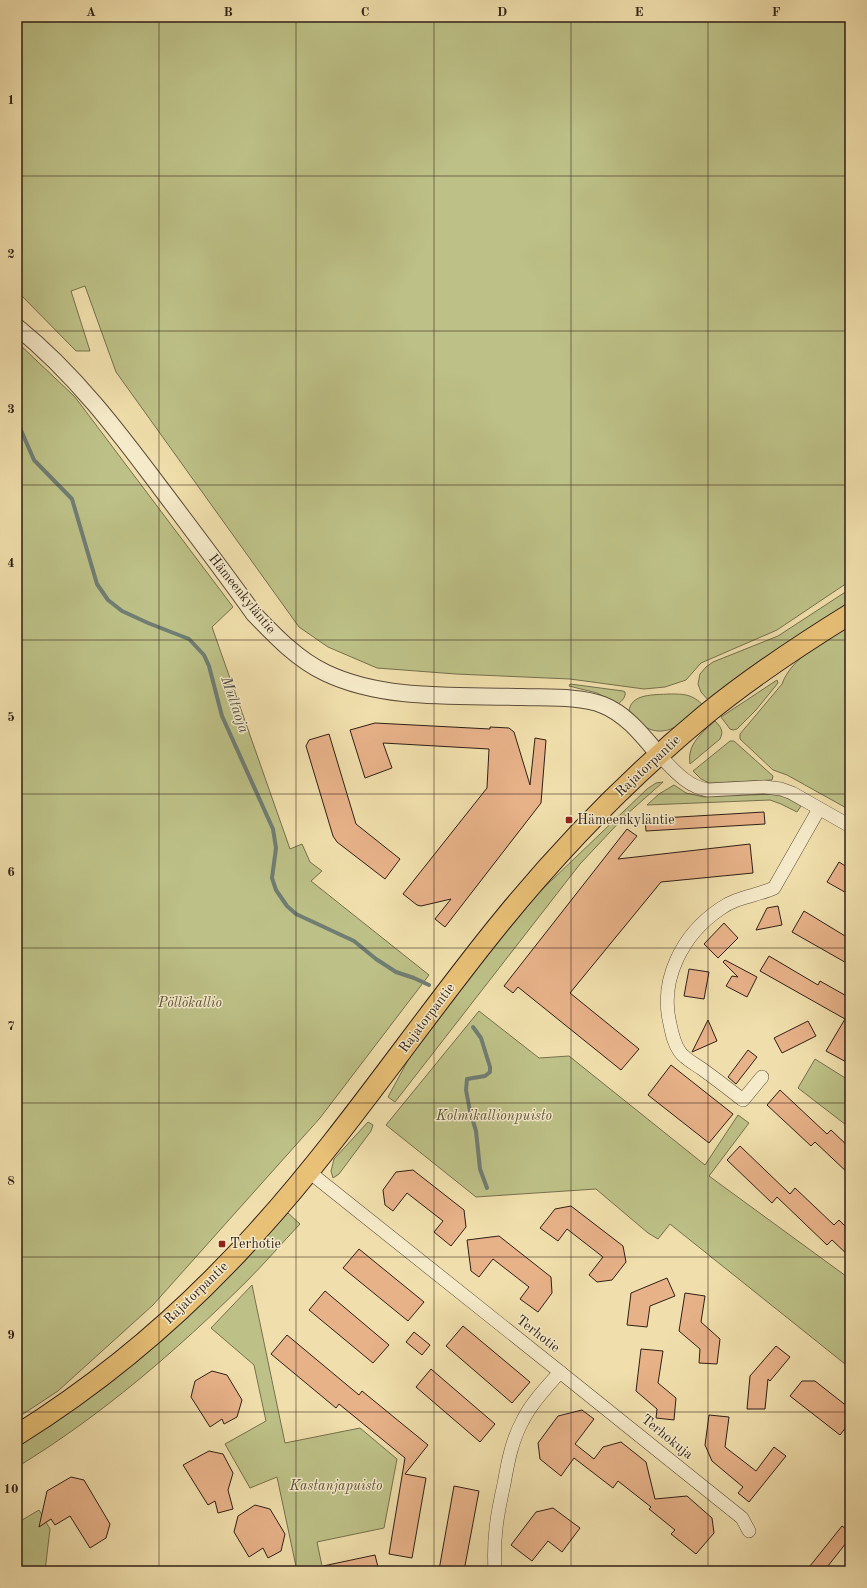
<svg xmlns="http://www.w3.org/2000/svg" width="867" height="1588" font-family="'Old Standard TT',serif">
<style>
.green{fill:#bdc187;stroke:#76704e}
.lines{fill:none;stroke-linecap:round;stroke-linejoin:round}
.stream{stroke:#707d73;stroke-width:4}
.building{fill:#e8b289;stroke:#2f1f16}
.minor-casing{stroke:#5f4f3c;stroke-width:14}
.tertiary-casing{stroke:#5f4f3c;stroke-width:18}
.primary-casing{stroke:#2f1f16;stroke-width:22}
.minor{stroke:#f5eac9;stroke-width:13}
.tertiary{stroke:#f5eac9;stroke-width:16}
.primary{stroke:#e8c076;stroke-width:20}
.grid{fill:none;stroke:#2f1f16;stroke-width:1;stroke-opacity:0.55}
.poi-dot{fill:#8f2418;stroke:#f5eac9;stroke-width:1.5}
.labels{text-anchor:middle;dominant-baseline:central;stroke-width:3;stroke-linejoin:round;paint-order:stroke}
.street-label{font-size:14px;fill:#2f1f16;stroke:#f5eac9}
.poi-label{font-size:14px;fill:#2f1f16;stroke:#f5eac9;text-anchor:start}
.park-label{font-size:14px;font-style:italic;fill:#5a5038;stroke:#f5eac9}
.water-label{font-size:15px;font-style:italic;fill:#504e44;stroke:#f5eac9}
.neatline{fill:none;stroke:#2f1f16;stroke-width:1.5}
.grid-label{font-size:13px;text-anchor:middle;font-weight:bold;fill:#2f1f16}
</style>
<rect width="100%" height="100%" fill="#f0dfac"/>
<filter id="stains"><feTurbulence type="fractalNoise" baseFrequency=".005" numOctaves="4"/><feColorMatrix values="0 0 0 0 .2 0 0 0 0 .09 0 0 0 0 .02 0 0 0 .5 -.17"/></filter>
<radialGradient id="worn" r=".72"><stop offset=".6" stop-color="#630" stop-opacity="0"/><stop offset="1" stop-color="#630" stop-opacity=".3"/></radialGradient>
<!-- green -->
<g class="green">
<polygon points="17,17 850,17 850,581 777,630 701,663 686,680 665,687 644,689 570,679 456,674 377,668 328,647 299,627 116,372 85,286 71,291 90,351 76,351 17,291"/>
<polygon points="17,342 75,397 233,607 212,627 290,849 302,844 310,862 322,871 311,881 429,975 320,1118 153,1305 58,1391 17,1418"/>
<polygon points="850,589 850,605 709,701 701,692 698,684 700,674 706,667 713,662 778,636"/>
<path d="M850,626V810L787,775L773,770L740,739V734L782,684C792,656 826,641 850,626Z"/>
<polygon points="777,680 778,683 756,710 737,729 733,730 730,729 721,717"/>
<path d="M570,684L623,691L625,692C626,697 622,701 618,704L597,693L569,686Z"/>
<path d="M669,694C685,694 692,694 704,706C689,718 669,739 647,728C641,725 634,717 629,712C630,693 655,695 669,694Z"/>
<path d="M715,721C721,727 724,731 720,739L690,764C687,744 701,734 715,721Z"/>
<polygon points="730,741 734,741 773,776 772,780 709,783 701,779 693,771"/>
<polygon points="663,782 626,815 580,864 395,1102 388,1097 413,1051 508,926 529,902 647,789 656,783"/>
<polygon points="674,785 686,793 704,797 773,794 785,797 801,806 797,812 781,804 770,800 647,805 659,794"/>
<polygon points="479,1011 539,1058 569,1056 705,1165 738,1115 749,1123 709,1176 850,1279 850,1368 670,1224 658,1239 648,1233 596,1189 476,1197 386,1125"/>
<polygon points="815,1059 850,1081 850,1128 798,1088"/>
<polygon points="368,1122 373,1125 371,1131 339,1174 333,1178 331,1171 334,1159"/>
<path d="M288,1213L300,1224C282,1243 264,1264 246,1282C176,1351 101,1416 17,1467V1446C62,1417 107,1388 147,1352C197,1308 242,1260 288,1213Z"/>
<polygon points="252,1285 285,1443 360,1428 397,1459 384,1528 317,1542 323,1571 297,1571 277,1477 250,1488 225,1444 266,1421 254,1365 211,1328"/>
<polygon points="39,1510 50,1529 45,1571 21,1571 17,1565 17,1523"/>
</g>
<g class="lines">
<!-- stream -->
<g class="stream">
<polyline points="17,421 34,460 72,499 97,584 108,600 122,611 148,623 189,639 204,655 209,666 222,716 273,829 276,848 272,878 276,890 287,906 296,914 354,941 376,959 396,972 414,978 429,985"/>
<polyline points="473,1027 481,1038 490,1067 490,1072 485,1076 467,1079 466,1090 470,1111 476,1131 480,1169 487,1188"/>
</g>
</g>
<!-- building -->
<g class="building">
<polygon points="375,723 490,729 490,727 509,728 514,732 530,785 535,738 546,740 541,803 445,927 435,919 451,899 421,906 417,905 403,894 487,788 489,749 383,743 392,768 365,778 350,730"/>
<polygon points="329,734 356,824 400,859 385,879 337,842 333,836 306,746 309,740"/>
<polygon points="764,812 765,824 646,831 645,819"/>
<polygon points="627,829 637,836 618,859 750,844 753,873 661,882 570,993 639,1049 621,1070 518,987 513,993 504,986"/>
<polygon points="839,862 850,869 850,895 827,882"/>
<polygon points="778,906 782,925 756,930 767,908"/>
<polygon points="804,911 850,939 850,965 792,932"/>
<polygon points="724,923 738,938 718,958 704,944"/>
<polygon points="769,956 818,985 820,981 850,998 850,1064 826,1051 845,1019 760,971"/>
<polygon points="725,960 757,977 747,997 726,986 732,976 738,977 723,962"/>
<polygon points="689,969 709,972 704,999 684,996"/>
<polygon points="708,1020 717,1041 692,1052"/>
<polygon points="808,1021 816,1036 782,1053 774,1038"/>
<polygon points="748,1050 757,1057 736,1084 728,1077"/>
<polygon points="671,1065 733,1114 709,1143 648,1095"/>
<polygon points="780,1090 827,1134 831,1130 850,1148 850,1175 815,1142 811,1146 767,1105"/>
<polygon points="740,1146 790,1194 795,1188 834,1225 839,1220 850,1231 850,1257 832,1240 827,1245 777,1197 772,1203 727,1160"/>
<polygon points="413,1170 464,1210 466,1227 451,1246 434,1232 443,1221 407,1193 393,1211 385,1205 383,1190 396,1172"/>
<polygon points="571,1206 623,1246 626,1262 612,1280 597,1282 589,1275 603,1257 567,1229 558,1241 540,1228 555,1209"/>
<polygon points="499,1236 551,1277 552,1293 538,1312 520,1299 529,1287 493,1259 479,1277 471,1271 467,1240"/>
<polygon points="359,1249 424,1302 408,1321 343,1268"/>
<polygon points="667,1278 675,1296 650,1306 647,1327 627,1325 631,1293"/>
<polygon points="325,1291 389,1345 373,1363 309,1310"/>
<polygon points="685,1293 705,1296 701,1322 720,1339 717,1364 699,1363 700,1349 679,1331"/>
<polygon points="463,1326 530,1382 512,1403 446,1346"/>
<polygon points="414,1332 430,1345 422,1355 406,1342"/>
<polygon points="287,1335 359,1395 362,1391 428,1445 405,1474 426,1478 412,1558 389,1554 405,1458 339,1404 336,1408 271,1354"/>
<polygon points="776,1346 790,1357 770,1381 768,1379 765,1409 747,1409 750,1376"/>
<polygon points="641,1349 663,1351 658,1383 676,1398 674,1420 656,1418 657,1409 636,1391"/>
<polygon points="431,1369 495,1424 480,1442 416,1387"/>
<polygon points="212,1371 227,1375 242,1400 237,1417 224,1424 222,1419 210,1427 191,1397 195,1381"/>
<polygon points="802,1381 815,1381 848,1407 850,1422 840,1435 790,1396"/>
<polygon points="582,1410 594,1419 575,1444 594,1459 603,1447 621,1442 646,1462 655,1499 687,1496 712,1518 714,1533 696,1554 671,1534 675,1530 649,1509 651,1507 618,1481 613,1488 574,1458 561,1476 540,1459 538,1443 558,1416"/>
<polygon points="709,1415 729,1417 725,1447 756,1471 774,1447 786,1456 749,1502 738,1493 743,1487 712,1461 705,1445"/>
<polygon points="209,1451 223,1454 233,1473 228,1490 233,1509 218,1513 215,1501 208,1505 183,1465"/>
<polygon points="71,1477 84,1480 110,1524 106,1538 90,1548 70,1516 55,1525 51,1519 39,1527 47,1491"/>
<polygon points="454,1486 479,1491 464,1571 439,1570"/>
<polygon points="255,1505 270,1509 285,1534 281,1551 268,1558 263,1548 249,1557 234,1532 238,1516"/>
<polygon points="553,1508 580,1528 562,1552 548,1541 532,1561 511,1545 536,1512"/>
<polygon points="842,1526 850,1532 850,1538 824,1571 806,1571"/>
<polygon points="375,1555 379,1571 323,1571 323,1566"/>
</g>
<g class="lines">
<defs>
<g id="minor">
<path d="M659,755C673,769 687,787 708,790L764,787L781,789L792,793L850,826"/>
<path d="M762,1077L743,1100C730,1090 716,1079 702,1069C695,1064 685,1059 680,1052C674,1044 672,1034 670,1024C659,979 683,934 720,909C736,897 756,896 774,888L819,809"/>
<path d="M308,1171L560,1372C547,1387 532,1402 523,1420C512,1440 508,1461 504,1484C497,1515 493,1539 495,1571"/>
<polyline points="560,1372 742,1518 749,1531"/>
</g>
<path id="tertiary" d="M17,327C74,373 118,431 162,490C193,531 224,572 254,614C275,636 298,660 326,673C385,701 459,695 522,697C547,698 580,696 603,705C626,714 643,736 659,755"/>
<path id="primary" d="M17,1435C105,1380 186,1311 256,1233C345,1135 418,1024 501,922C562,847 630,777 705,715C750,678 800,645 850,614"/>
</defs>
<!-- minor casing -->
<use href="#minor" class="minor-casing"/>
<!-- tertiary casing -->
<use href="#tertiary" class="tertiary-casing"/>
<!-- primary casing -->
<use href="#primary" class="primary-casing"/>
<!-- minor -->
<use href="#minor" class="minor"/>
<!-- tertiary -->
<use href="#tertiary" class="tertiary"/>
<!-- primary -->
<use href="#primary" class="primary"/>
</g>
<!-- grid -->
<path class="grid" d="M159,17V1571M296,17V1571M434,17V1571M571,17V1571M708,17V1571M17,176H850M17,331H850M17,485H850M17,640H850M17,794H850M17,948H850M17,1103H850M17,1257H850M17,1412H850"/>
<!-- markers -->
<g class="poi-dot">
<rect x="565" y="816" width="8" height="8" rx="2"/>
<rect x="218" y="1240" width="8" height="8" rx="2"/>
</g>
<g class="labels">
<!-- street labels -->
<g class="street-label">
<text transform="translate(242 594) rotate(51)">Hämeenkyläntie</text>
<text transform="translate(648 766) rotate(-43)">Rajatorpantie</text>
<text transform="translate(427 1018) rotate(-53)">Rajatorpantie</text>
<text transform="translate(196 1293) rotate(-44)">Rajatorpantie</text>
<text transform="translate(538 1334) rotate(38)">Terhotie</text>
<text transform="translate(667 1437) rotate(39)">Terhokuja</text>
</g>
<!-- poi labels -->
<g class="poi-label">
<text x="577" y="820">Hämeenkyläntie</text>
<text x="230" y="1244">Terhotie</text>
</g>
<!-- park labels -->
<g class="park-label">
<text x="190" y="1003">Pöllökallio</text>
<text x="494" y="1116">Kolmikallionpuisto</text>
<text x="336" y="1486">Kastanjapuisto</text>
</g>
<!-- water labels -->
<g class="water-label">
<text transform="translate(234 705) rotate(71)">Multaoja</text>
</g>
</g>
<!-- margin -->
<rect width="867" height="1588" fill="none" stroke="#f0dfac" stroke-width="44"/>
<rect x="22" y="22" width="823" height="1544" class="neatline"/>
<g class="grid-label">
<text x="91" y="16">A</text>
<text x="228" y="16">B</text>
<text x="365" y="16">C</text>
<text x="502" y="16">D</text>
<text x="639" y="16">E</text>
<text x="776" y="16">F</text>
<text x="11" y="104">1</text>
<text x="11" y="258">2</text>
<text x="11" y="413">3</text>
<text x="11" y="567">4</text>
<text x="11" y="721">5</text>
<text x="11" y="876">6</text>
<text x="11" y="1030">7</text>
<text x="11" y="1185">8</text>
<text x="11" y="1339">9</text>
<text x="11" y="1493">10</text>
</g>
<rect width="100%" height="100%" filter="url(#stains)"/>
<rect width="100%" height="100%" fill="url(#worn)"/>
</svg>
